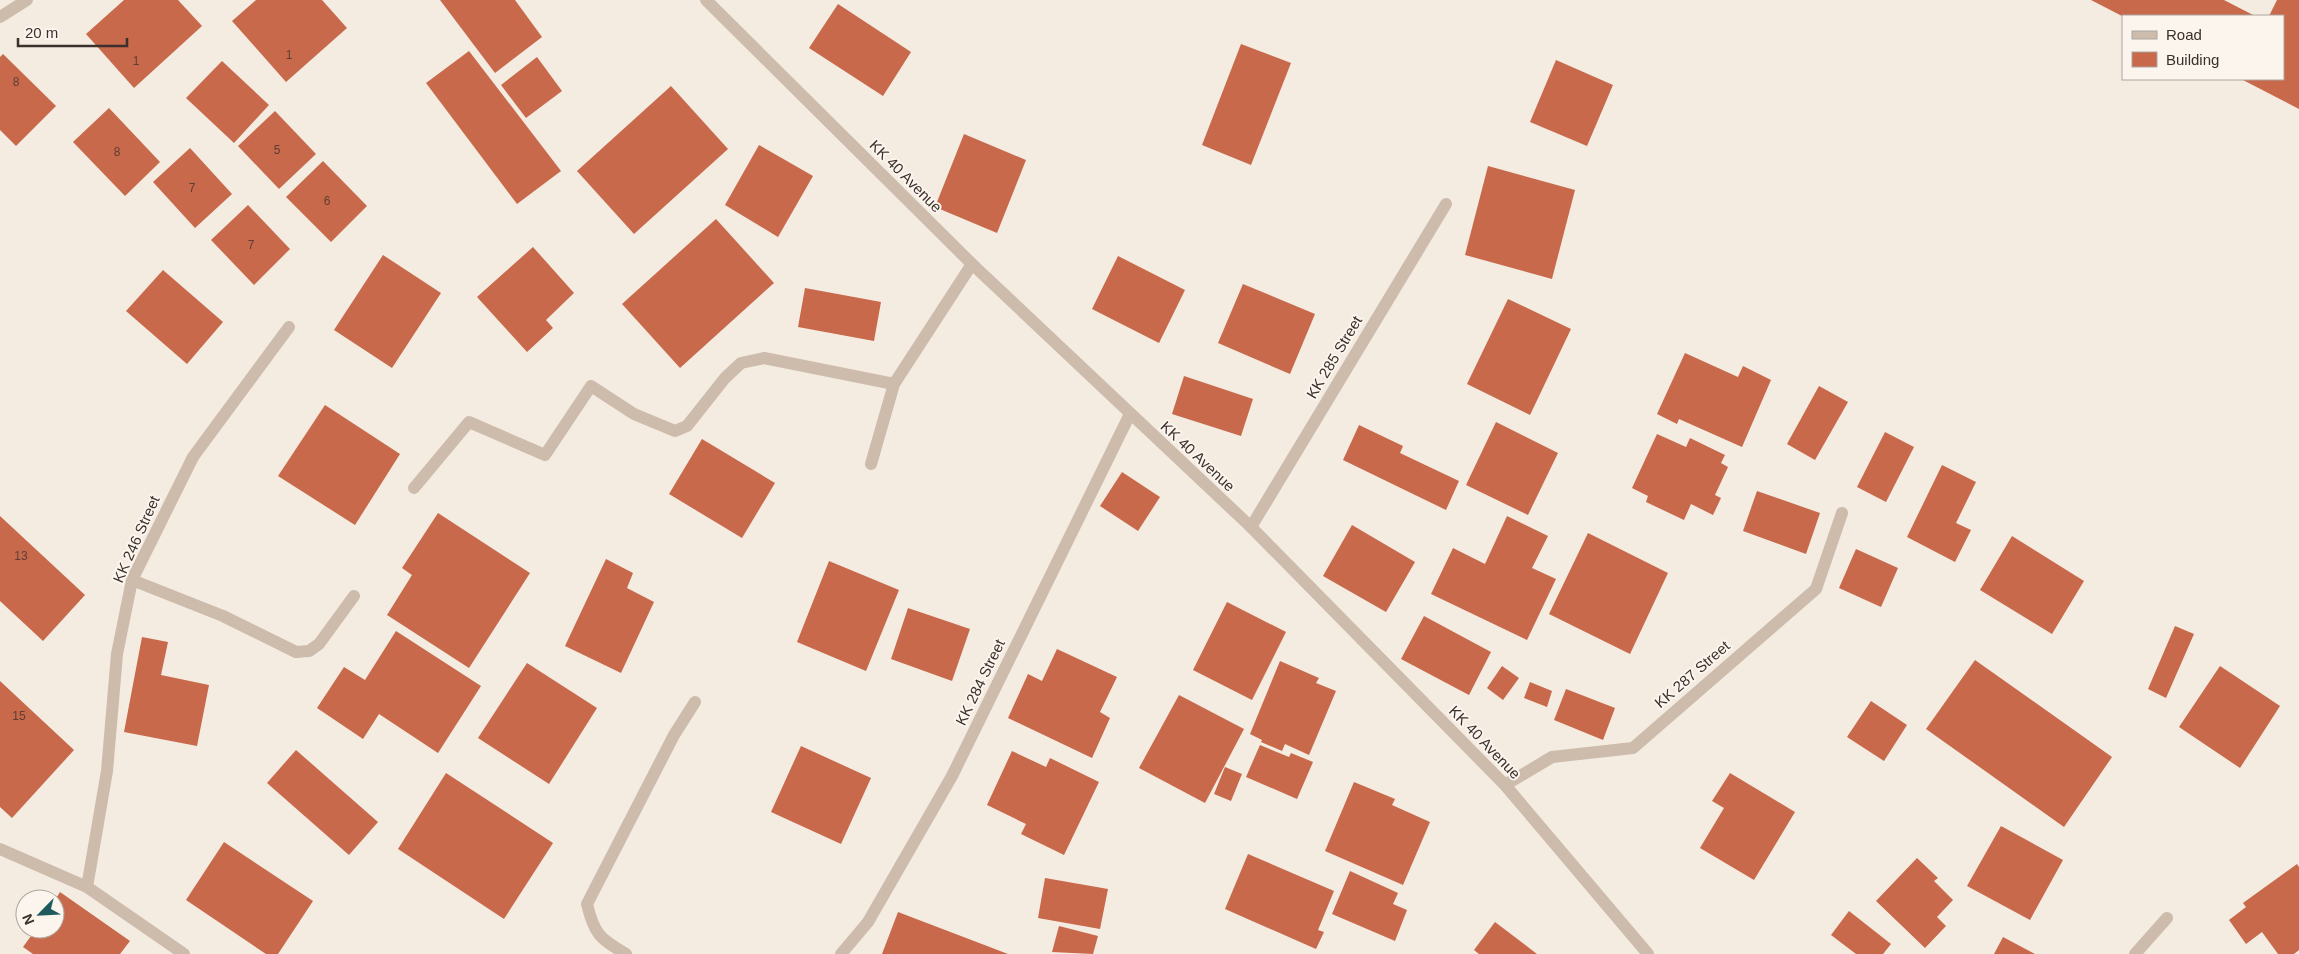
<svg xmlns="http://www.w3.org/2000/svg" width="2299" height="954" font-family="Helvetica,sans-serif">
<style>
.building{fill:#c8694b}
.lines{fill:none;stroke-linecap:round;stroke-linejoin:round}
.minor{stroke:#cdbbac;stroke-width:12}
.labels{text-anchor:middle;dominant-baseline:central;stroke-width:4;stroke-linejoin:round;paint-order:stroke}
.number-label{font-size:12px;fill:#5e3e33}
.street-label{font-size:15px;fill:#3b302b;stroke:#fbf5ee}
</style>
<rect width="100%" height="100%" fill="#f4ebe1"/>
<!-- building -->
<g class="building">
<polygon points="124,0 178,0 202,26 134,88 86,34"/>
<polygon points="256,0 322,0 347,28 286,82 232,21"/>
<polygon points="440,0 515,0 542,37 495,73"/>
<polygon points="2091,0 2224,0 2255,16 2122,16"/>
<polygon points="2277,0 2299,0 2299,109 2241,79 2283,79 2283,16 2269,16"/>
<polygon points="838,4 911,52 883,96 809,48"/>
<polygon points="1241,44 1291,63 1251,165 1202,145"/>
<polygon points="469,51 561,171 517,204 426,83"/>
<polygon points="3,54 56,106 16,146 0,130 0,57"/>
<polygon points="537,57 562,91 526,118 501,85"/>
<polygon points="1556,60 1613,85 1587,146 1530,122"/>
<polygon points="222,61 269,105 234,143 186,98"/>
<polygon points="671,86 728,149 634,234 577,171"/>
<polygon points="109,108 160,162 125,196 73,142"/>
<polygon points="275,111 316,154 279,189 238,146"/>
<polygon points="964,134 1026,160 997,233 935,207"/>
<polygon points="759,145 813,176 778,237 725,205"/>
<polygon points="190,148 232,194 195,228 153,182"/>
<polygon points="323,161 367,206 331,242 286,197"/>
<polygon points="1488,166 1575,190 1552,279 1465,255"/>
<polygon points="248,205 290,249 254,285 211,240"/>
<polygon points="716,219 774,283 680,368 622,304"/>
<polygon points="533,247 574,293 546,320 553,328 527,352 477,297"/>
<polygon points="383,255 441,293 392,368 334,330"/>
<polygon points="1118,256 1185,290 1159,343 1092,309"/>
<polygon points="163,270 223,322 187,364 126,311"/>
<polygon points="1243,284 1315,314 1290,374 1218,343"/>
<polygon points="805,288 881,302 874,341 798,327"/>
<polygon points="1508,299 1571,329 1530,415 1467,384"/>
<polygon points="1685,353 1738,377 1743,366 1771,380 1742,447 1679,419 1677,424 1657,414"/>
<polygon points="1184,376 1253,399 1241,436 1172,414"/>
<polygon points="1819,386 1848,402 1815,460 1787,444"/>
<polygon points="325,405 400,454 355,525 278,476"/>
<polygon points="1496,422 1558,453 1528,515 1466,485"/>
<polygon points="1359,425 1403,446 1400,453 1459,481 1446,510 1343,460"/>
<polygon points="1885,432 1914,447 1886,502 1857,487"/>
<polygon points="1657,434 1686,447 1690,438 1725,455 1721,463 1728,467 1715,495 1721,498 1713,515 1691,504 1684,520 1646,502 1648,496 1632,488"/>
<polygon points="702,439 775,483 742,538 669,494"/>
<polygon points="1942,465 1976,482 1956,523 1971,530 1955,562 1907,537"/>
<polygon points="1122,472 1160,497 1138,531 1100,506"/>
<polygon points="1757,491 1820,513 1806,554 1743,531"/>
<polygon points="438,513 530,573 469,668 387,615 412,575 402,568"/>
<polygon points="0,516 85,595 43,641 0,601"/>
<polygon points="1507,516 1548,536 1532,568 1556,579 1527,640 1431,594 1453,548 1485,564"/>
<polygon points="1352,525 1415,562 1386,612 1323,576"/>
<polygon points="1588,533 1668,573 1630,654 1549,614"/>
<polygon points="2012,536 2084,581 2052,634 1980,590"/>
<polygon points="1856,549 1898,568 1881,607 1839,588"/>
<polygon points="606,559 633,573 627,588 654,602 621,673 565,646"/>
<polygon points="829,561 899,590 866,671 797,642"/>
<polygon points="1227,602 1286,632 1252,700 1193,670"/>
<polygon points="908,608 970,629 952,681 891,659"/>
<polygon points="1424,616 1491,652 1469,695 1401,659"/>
<polygon points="2175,626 2194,634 2166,698 2148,689"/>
<polygon points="396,631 481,686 438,753 379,714 363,739 317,708 344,667 365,680"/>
<polygon points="142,637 168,642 161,675 209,685 197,746 124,732"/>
<polygon points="1057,649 1117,677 1100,712 1110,718 1092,758 1008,718 1028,674 1042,681"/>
<polygon points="1975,660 2112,757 2064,827 1926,729"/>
<polygon points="1280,661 1319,678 1316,683 1336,691 1309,755 1285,744 1282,751 1261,742 1262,740 1250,734"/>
<polygon points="527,663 597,708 549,784 478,738"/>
<polygon points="1502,666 1519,678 1503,700 1487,688"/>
<polygon points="2220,666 2280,706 2240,768 2179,727"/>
<polygon points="0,681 74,750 12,818 0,807"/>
<polygon points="1530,682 1552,691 1547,707 1524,698"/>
<polygon points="1566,689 1615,708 1603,740 1554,720"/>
<polygon points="1179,695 1244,729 1205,803 1139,768"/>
<polygon points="1871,701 1907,725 1884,761 1847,737"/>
<polygon points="1260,745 1289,757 1291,753 1313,762 1297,799 1246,777"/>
<polygon points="801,746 871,778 841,844 771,812"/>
<polygon points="296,750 378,822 349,855 267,783"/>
<polygon points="1012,751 1046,767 1050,758 1099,782 1064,855 1021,834 1026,824 987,805"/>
<polygon points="1225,767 1242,774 1231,801 1214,794"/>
<polygon points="446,773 553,843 504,919 398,849"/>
<polygon points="1730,773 1795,812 1754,880 1700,848 1724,808 1712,801"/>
<polygon points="1354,782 1395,799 1392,805 1430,822 1403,885 1325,851"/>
<polygon points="2001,826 2063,860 2030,920 1967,886"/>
<polygon points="224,842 313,901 278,954 266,954 186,900"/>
<polygon points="1248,854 1334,891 1318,930 1324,932 1316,949 1225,909"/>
<polygon points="1917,858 1938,878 1934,881 1953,900 1937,917 1946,926 1925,948 1876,901"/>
<polygon points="2297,864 2299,867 2299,950 2294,954 2278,954 2262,932 2246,944 2229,920 2246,907 2243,903"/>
<polygon points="1350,871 1398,893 1393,904 1407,910 1395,941 1332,914"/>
<polygon points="1045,878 1108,889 1100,929 1038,918"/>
<polygon points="60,892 130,941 120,954 33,954 23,947 36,929 55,929 55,900"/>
<polygon points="1849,911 1891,944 1883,954 1856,954 1831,935"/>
<polygon points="898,912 1008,954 882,954"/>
<polygon points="1495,922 1537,954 1479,954 1474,950"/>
<polygon points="1059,926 1098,936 1093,954 1052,952"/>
<polygon points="2003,937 2035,954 1994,954"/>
</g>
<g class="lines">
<!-- minor -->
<g class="minor">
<polyline points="706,0 972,264 1251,527 1505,785 1648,954"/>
<polyline points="0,17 27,0"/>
<polyline points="871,464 894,384 972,264"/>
<polyline points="414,488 469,422 545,455 591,386 634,414 675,431 687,426 725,378 741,363 764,358 894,384"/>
<polyline points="1251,527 1446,204"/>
<polyline points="132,580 223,616 296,652 309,651 319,644 354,596"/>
<polyline points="1505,785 1552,757 1633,748 1816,589 1842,513"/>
<polyline points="0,849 87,887 184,954"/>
<polyline points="87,887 107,771 117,654 132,580 193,457 289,327"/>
<path d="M626,954C600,939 594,934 587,904L674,735L695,702"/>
<polyline points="841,954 868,922 952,776 1130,414"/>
<polyline points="2135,954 2167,918"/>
</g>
</g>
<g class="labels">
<!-- number labels -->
<g class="number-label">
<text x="289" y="55">1</text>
<text x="136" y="61">1</text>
<text x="16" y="82">8</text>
<text x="277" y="150">5</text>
<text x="117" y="152">8</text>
<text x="192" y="188">7</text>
<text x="327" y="201">6</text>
<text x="251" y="245">7</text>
<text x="21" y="556">13</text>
<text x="19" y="716">15</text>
</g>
<!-- street labels -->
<g class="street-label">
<text transform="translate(906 176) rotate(45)">KK 40 Avenue</text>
<text transform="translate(1334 357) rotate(-59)">KK 285 Street</text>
<text transform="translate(1198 456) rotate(43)">KK 40 Avenue</text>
<text transform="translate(136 539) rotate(-66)">KK 246 Street</text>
<text transform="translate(1692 674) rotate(-41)">KK 287 Street</text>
<text transform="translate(980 682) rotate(-64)">KK 284 Street</text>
<text transform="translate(1485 742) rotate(46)">KK 40 Avenue</text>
</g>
</g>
<!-- legend -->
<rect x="2122" y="15" width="162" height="65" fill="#fbf5ee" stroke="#aea6a0"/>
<rect x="2132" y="31" width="25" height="8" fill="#cdbbac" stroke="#aea6a0"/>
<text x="2166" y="40" font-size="15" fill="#3b302b">Road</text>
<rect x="2132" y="52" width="25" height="15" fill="#c8694b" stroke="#aea6a0"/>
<text x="2166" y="65" font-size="15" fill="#3b302b">Building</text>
<!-- north arrow -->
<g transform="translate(40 914) rotate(246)"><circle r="24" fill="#fbf5ee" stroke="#aea6a0"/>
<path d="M0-4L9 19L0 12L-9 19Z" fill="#1f5a5e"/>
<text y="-8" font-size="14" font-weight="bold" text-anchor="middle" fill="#3b302b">N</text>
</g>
<!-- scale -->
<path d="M18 38v8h109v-8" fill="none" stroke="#3b302b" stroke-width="2.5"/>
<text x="25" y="38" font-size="15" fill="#3b302b" stroke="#fbf5ee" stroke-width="4" paint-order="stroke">20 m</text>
</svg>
